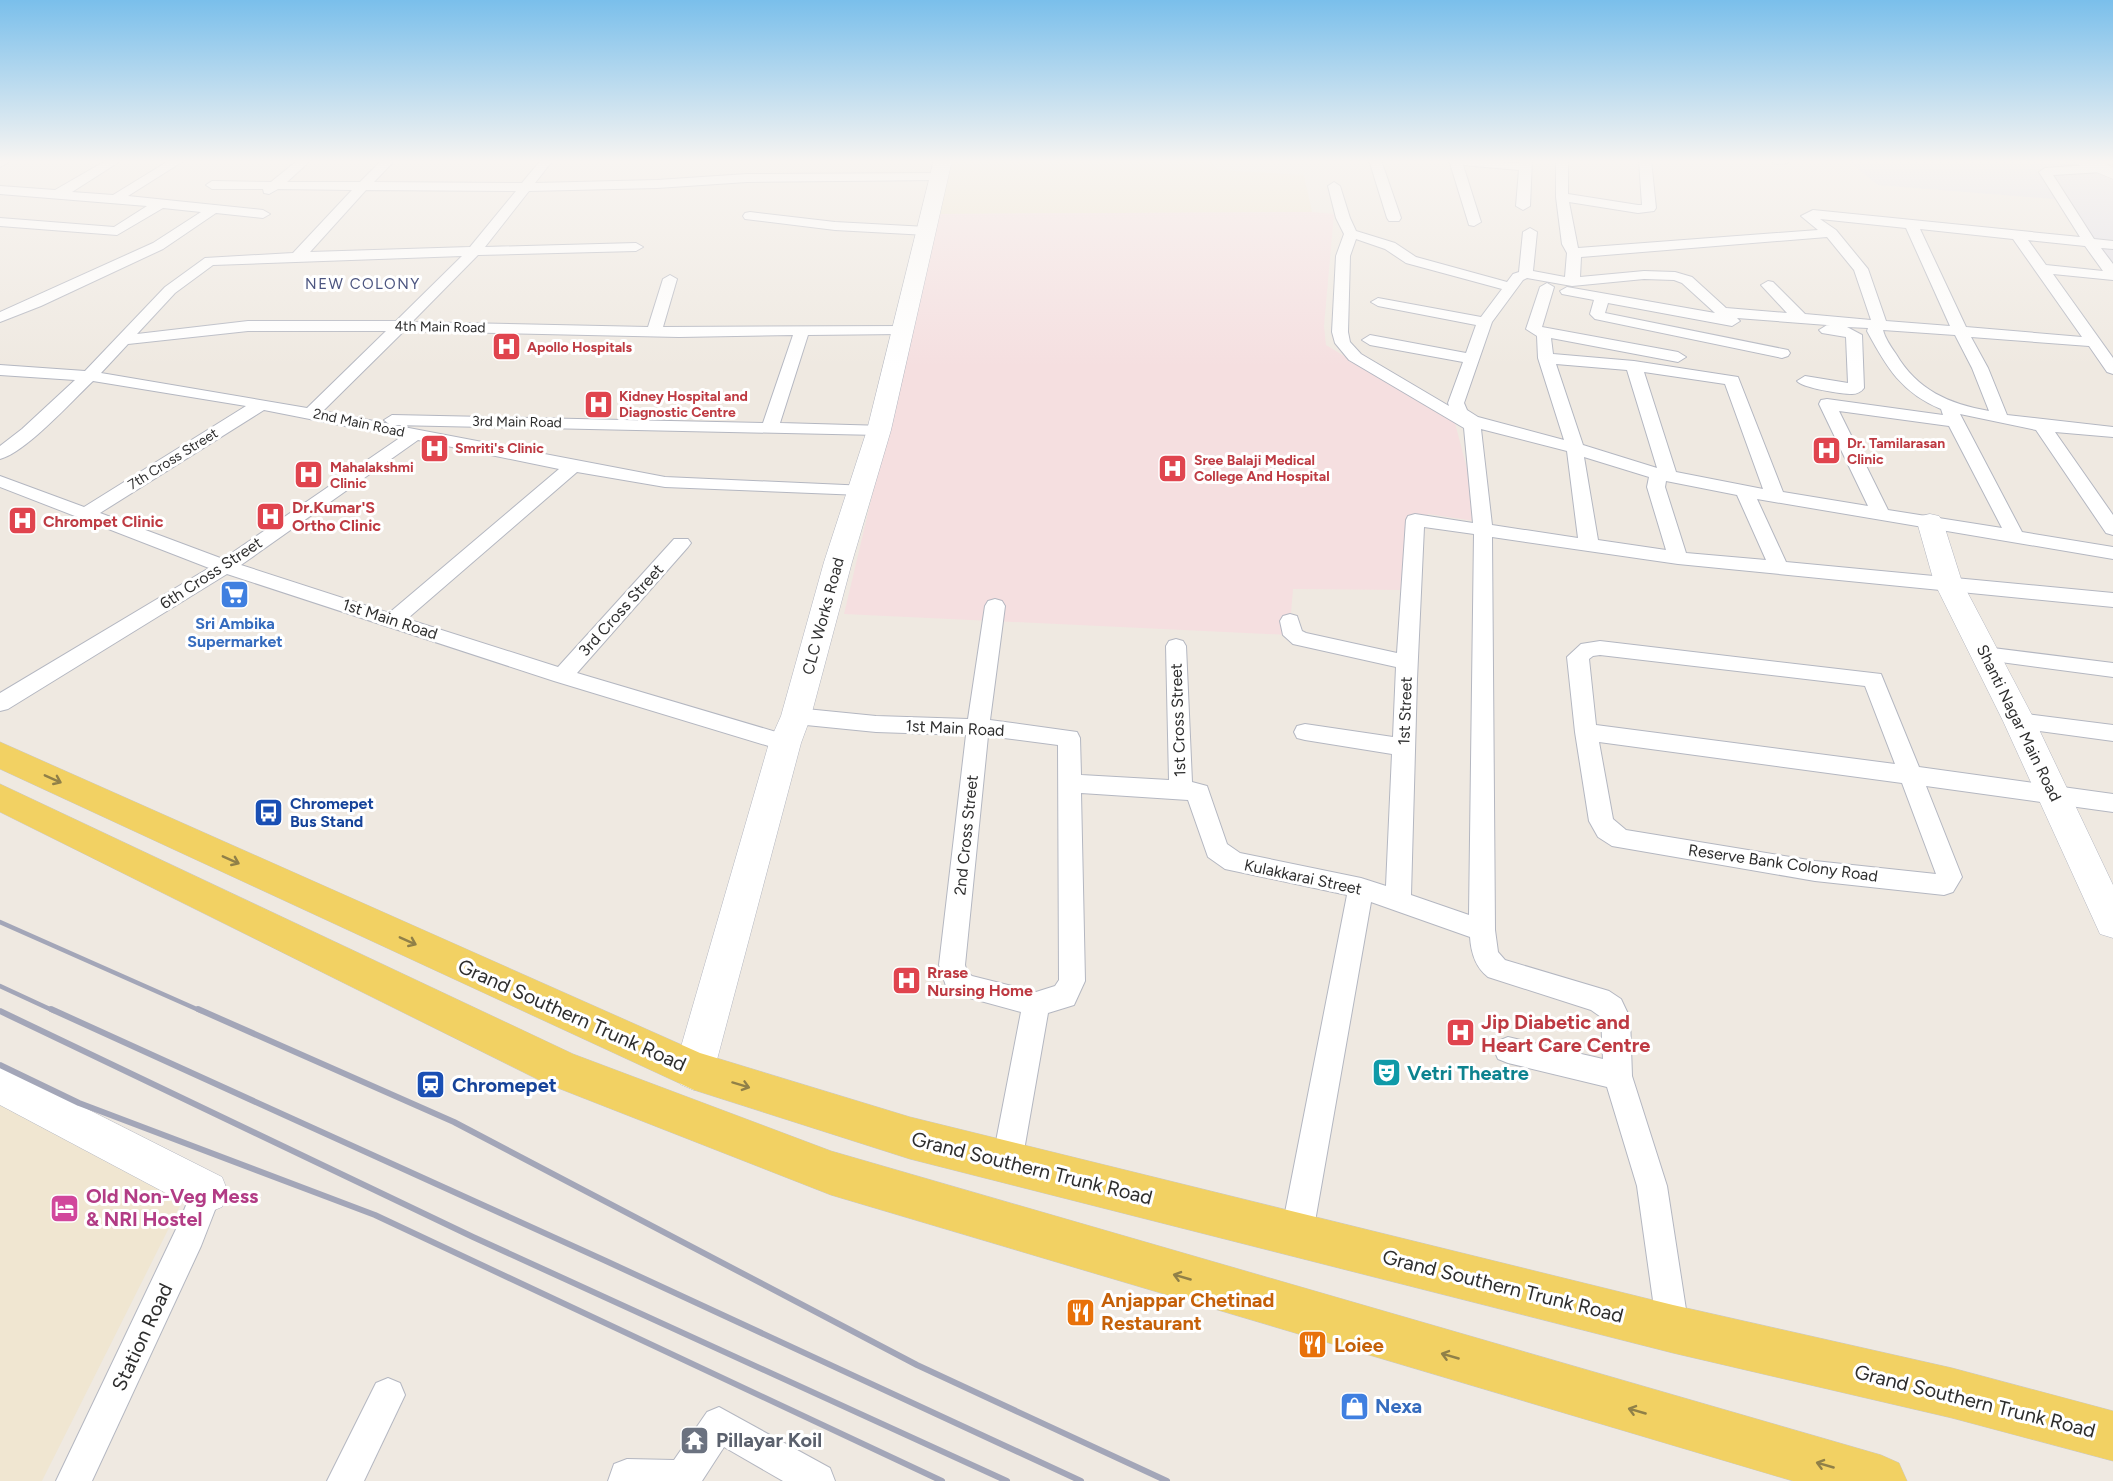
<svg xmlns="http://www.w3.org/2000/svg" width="2113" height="1481" font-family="Figtree,sans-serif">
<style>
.industrial{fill:#e3e1e8}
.education{fill:#f0e6d1}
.medical{fill:#f5dfe0}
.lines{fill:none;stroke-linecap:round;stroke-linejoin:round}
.street-casing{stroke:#b4b7c1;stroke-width:2}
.secondary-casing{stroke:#b4b7c1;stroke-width:1}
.primary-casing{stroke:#c9c9c9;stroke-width:1}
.street{fill:#fff;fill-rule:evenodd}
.secondary{fill:#fff;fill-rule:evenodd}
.primary{fill:#f2d163;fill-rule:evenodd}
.rail-far1{stroke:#a3a6b8;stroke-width:4.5}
.rail{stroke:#a3a6b8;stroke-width:6}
.oneway{stroke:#908048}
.labels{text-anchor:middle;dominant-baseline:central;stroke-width:6;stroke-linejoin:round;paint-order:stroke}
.far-street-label{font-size:14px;fill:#2e2e2e;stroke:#fff}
.far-health-label{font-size:14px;font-weight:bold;fill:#be3a42;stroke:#fff;text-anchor:start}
.far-neighbourhood-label{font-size:15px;letter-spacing:1.5px;fill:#4d5680;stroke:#fff}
.health-label{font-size:16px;font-weight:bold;fill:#be3a42;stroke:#fff;text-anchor:start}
.street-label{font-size:16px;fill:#2e2e2e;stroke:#fff}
.shop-label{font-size:16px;font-weight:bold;fill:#366cbe;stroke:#fff}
.transit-label{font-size:16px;font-weight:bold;fill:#164399;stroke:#fff;text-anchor:start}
.near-street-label{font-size:20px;fill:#2e2e2e;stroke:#fff}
.near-health-label{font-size:20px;font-weight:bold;fill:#be3a42;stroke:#fff;text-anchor:start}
.near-culture-label{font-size:20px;font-weight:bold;fill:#0d838f;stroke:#fff;text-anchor:start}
.near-transit-label{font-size:20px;font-weight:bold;fill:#164399;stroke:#fff;text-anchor:start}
.near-hotel-label{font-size:20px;font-weight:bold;fill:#b23c85;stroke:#fff;text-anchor:start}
.near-food-label{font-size:20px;font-weight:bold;fill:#c56008;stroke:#fff;text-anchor:start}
.near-shop-label{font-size:20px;font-weight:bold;fill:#366cbe;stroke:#fff;text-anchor:start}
.near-worship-label{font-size:20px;font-weight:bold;fill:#5b616d;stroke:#fff;text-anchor:start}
</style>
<rect width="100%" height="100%" fill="#efe9e1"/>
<!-- industrial -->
<polygon class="industrial" points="1847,160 2078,160 2113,175 2113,266 2065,200 1878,185"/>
<!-- education -->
<g class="education">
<polygon points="952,160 1211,160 1218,170 1304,175 1312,212 939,214"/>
<polygon points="0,1103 185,1196 42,1481 0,1481"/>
</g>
<!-- medical -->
<polygon class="medical" points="1312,212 1334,214 1324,326 1326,345 1455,423 1481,522 1428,514 1404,590 1293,589 1289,635 844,614 939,214"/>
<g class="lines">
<defs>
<g id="street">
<polygon points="0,160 12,160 0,167"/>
<polygon points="107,160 122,160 72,192 113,195 170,160 185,160 128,196 263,210 270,214 263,218 216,213 163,249 41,306 0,322 0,312 153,243 201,212 163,208 117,235 0,226 0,218 114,227 147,206 0,194 0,186 55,190"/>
<path d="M298,160H311L287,182H360L382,160H395L374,182L522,183L541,160H553L535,183L657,180L747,174L944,173L946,176L944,179L940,180L747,182L657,188L529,191L485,247L636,243L643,247L636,251L478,255L412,322L648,327L663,279L670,275L677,279L663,327L908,326L911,329L908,332L903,334L808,335L780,423L885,426L888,430L885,434L879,435L393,425L665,477L867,486L870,490L867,494L861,495L665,487L577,472L407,619L558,667L674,539H688L691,543L688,547L577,673L793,737L796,743L793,749L785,751L554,681L227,574L8,709L0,711V693L209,568L0,487V476L84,507L246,406L93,381C72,401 25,453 0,459V446L22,429L75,380L0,375V365L85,371L165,287L205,258L293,253L352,190L278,189L269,194L264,193L263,189H212L206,185L212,181L271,182ZM366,190L516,191L470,247L310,252ZM462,256L396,321H248L137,334L175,293L213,265ZM248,331H386L307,408L101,373L128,344ZM404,331L679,337L793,335L763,423L392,415L384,420L389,424L323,411ZM264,410L401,437L223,559L100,513ZM418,440L559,469L389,613L241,565Z"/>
<polygon points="1369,160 1381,160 1401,218 1399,221 1389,221 1387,218"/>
<polygon points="1449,160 1520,163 1520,160 1532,160 1530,206 1523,210 1516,206 1519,170 1463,165 1481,222 1474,226 1469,225"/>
<path d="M1556,160H1568V194L1638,205H1642L1639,160H1651L1656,208L1654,211L1638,213L1569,202L1578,248L1818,230L1801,216L1813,210L2080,237L2039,172L2045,168L2102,164L2108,168L2102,172L2053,175L2094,239L2113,241V249L2101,248L2113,264V280L2053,274L2113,358V374L2107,372L2089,346L1971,337L1988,368L2007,415L2113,427V437L2055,432L2113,515V535L2106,533L2036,430L1960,414L2022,532L2113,547V559L1757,499L1786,562L2113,593V607L1678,564L1492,537L1495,930L1498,952L1505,960L1609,991L1621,999L1630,1018L1632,1076L1667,1186L1689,1329L1685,1341L1673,1345L1661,1341L1657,1329L1637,1186L1607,1087L1508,1063L1498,1059L1494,1050L1498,1041L1508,1037L1603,1059L1601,1017L1591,1010L1488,977C1475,967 1471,952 1470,937L1371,902L1313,1233L1308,1244L1297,1249L1286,1244L1281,1233L1347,895L1225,869L1208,857L1188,800L1081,793L1085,981L1074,1005L1048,1013L1022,1162L1018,1172L1007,1177L996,1172L992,1162L1021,1012L955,994L946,986L939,965L966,735L876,732L796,724L788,722L785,716L788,710L796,708L876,716L968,719L985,606L988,601L995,599L1002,601L1005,606L990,720L1077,732L1080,738L1081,775L1169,780L1166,646L1169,641L1176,639L1183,641L1186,646L1192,782L1207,786L1227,844L1240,853L1361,878L1386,886L1392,754L1305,740L1297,738L1294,732L1297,726L1305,724L1393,737L1396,667L1293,644L1283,635L1280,621L1283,616L1290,614L1297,616L1302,631L1306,633L1397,653L1406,520L1408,516L1415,514L1473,523L1464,428L1349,360L1335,343L1332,332L1336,256L1344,234L1336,218L1328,186L1334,182L1340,186L1350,218L1356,231L1395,243L1416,257L1507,282L1513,274L1519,272L1523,232L1530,228L1537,232L1533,271L1565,277L1567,253L1562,244L1556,197ZM1820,219L1906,228L1950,326L1886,321L1868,269L1836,230ZM1920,229L2013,239L2082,337L1966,327ZM1827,237L1854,270L1871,320L1805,314L1773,282L1768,281L1761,285L1787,313L1726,308L1692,277L1675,272L1644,271L1580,277L1581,257ZM1356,239L1385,249L1406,263L1502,289L1481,317L1378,298L1371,302L1378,306L1476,325L1466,353L1370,335L1362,340L1370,345L1463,362L1448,403L1449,406L1361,354L1350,342L1348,332L1350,256ZM2028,240L2085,246L2103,271L2046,265ZM1527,278L1572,286L1644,279L1674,280L1682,283L1715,313L1567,287L1560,291L1562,294L1594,300L1590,314L1595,319L1782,358L1788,356L1790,353L1788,350L1605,313L1608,303L1732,326L1740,321L1737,318L1840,326L1827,325L1819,330L1822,333L1846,337L1848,383L1805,376L1797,381C1802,388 1842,394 1852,394C1857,394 1861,392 1864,388L1862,335L1847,327L1868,328L1867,331C1887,368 1902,393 1941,409L1943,415L1827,399L1821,400L1819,404L1868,506L1783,492L1738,377L1634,361L1553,354L1551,338L1678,362L1686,357L1678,352L1542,327L1554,287L1547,283L1540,287L1526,329L1537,336L1538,358L1564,440L1478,417L1467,410L1464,403L1492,322L1523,280ZM1883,330L1955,335L1972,368L1989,411C1949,404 1917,390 1896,354C1891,347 1885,338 1883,330ZM1556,364L1627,370L1657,468L1583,445ZM1644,372L1725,384L1763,489L1676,472ZM1839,411L1949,426L2002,528L1888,510ZM1481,429L1567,451L1578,538L1492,525ZM1584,457L1649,477L1647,487L1666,550L1598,540ZM1666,481L1737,495L1766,560L1686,553L1665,487ZM1424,527L1474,534L1469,915L1411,895L1417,679ZM988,736L1058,745L1059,980L1055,986L1036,992L972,976L967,972L965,965Z"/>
<polygon points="1770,160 1790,160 1788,163 1776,164"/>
<polygon points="750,212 835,222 927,227 934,231 927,235 835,230 745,219 743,216 745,213"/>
<path d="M1600,641L1881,674L1919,767L2113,794V812L1926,786L1962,877L1953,892L1944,895L1815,881L1612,846L1598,837L1589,821L1575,732L1567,657L1581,644ZM1600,655L1865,686L1895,764L1596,725L1589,659L1593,656ZM1599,742L1902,783L1936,874L1815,861L1626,830L1613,819Z"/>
<polygon points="1985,647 2113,663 2113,677 1978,659 1975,654 1978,649"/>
<polygon points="2019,713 2113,725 2113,741 2011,727 2008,721 2011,715"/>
<polygon points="207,1177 218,1181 222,1192 201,1246 92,1481 56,1481 178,1225 196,1181"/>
<polygon points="388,1378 400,1383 405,1395 364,1481 327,1481 376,1383"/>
<polygon points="719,1407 830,1468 835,1481 783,1481 724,1447 702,1481 608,1481 614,1464 627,1459 674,1460 707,1412"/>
</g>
<g id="secondary">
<polygon points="934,160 952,160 891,430 852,562 811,716 801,743 714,1071 708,1084 694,1090 680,1084 674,1071 769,743 781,716 824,562 867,430"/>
<polygon points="2074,160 2097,160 2113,167 2113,179 2077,164"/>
<polygon points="1930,514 1939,516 1943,522 1962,582 2035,721 2113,885 2113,938 2100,934 2003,721 1934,582 1917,522 1921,516"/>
<polygon points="0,1065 222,1177 228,1192 222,1207 207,1213 192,1207 0,1105"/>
</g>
<g id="primary">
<polygon points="0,742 700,1053 910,1117 1673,1305 1952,1368 2113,1411 2113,1461 1952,1418 1673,1353 910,1159 694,1090 0,769"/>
<polygon points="0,784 573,1054 831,1151 1881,1455 1899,1463 1907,1481 1793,1481 831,1195 545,1083 0,812"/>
</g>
</defs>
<!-- street casing -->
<use href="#street" class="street-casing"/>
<!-- secondary casing -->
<use href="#secondary" class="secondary-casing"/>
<!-- primary casing -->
<use href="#primary" class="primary-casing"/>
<!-- street -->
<use href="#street" class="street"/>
<!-- secondary -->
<use href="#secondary" class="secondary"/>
<!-- primary -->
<use href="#primary" class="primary"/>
<!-- rail-far1 -->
<g class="rail-far1">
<polyline points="0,922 201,1011"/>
<polyline points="0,986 54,1011"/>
</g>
<!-- rail -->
<g class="rail">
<polyline points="51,1009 606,1261 1081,1481"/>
<polyline points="198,1009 454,1122 917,1365 1167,1481"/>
<polyline points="0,1011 473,1237 1007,1481"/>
<polyline points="0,1065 79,1103 375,1215 942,1481"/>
</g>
</g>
<!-- one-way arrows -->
<defs><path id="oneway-shaft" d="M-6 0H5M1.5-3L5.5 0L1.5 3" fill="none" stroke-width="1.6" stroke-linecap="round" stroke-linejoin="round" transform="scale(1.5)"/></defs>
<g class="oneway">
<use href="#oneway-shaft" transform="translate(53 779) rotate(24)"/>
<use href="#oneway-shaft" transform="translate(231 860) rotate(24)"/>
<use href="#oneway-shaft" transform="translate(408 941) rotate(24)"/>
<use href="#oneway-shaft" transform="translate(741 1085) rotate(17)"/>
<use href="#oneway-shaft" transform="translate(1182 1277) rotate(-164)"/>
<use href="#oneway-shaft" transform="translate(1450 1356) rotate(-164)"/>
<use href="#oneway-shaft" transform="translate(1637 1411) rotate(-164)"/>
<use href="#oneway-shaft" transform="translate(1825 1465) rotate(-164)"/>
</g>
<!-- sky -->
<linearGradient id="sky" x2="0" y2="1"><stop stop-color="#7abfeb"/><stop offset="0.44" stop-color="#f8f5f2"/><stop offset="1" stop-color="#f8f5f2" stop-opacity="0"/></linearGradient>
<rect width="2113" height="367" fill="url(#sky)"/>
<!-- icons -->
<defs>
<symbol id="hospital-square" viewBox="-11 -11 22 22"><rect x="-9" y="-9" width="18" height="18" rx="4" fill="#e0444e" stroke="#fff"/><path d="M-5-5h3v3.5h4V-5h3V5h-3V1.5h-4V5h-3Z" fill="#fff"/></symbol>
<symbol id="supermarket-square" viewBox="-11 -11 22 22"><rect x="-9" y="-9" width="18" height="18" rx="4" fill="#3f7fe0" stroke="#fff"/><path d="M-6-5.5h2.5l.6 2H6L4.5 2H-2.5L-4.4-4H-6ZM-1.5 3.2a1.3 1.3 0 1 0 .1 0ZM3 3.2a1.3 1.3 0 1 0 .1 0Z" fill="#fff"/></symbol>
<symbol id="bus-square" viewBox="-11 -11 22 22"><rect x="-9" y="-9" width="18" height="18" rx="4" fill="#1a4fb4" stroke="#fff"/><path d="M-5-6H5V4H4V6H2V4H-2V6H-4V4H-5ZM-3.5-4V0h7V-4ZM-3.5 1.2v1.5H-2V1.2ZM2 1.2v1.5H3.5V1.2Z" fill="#fff"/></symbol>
<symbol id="theatre-square" viewBox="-11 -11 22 22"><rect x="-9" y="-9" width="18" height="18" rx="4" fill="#0f9aa8" stroke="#fff"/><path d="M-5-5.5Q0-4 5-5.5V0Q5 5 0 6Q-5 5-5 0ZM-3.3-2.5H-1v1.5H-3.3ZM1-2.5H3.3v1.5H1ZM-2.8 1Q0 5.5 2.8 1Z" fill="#fff"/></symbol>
<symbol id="station-square" viewBox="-11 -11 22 22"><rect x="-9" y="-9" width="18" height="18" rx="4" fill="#1a4fb4" stroke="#fff"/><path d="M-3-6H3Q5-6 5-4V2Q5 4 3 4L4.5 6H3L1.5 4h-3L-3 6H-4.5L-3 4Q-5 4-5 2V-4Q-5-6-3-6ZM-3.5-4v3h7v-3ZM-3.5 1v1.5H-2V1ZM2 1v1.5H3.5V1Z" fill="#fff"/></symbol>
<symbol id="hotel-square" viewBox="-11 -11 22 22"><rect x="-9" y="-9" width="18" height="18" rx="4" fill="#d1479c" stroke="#fff"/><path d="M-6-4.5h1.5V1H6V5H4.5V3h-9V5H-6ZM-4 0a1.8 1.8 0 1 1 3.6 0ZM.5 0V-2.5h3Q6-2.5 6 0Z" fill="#fff"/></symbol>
<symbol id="restaurant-square" viewBox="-11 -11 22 22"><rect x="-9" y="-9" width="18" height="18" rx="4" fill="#e8710a" stroke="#fff"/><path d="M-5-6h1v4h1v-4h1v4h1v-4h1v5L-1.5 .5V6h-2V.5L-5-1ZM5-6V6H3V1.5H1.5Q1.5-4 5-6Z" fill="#fff"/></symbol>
<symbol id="shop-square" viewBox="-11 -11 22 22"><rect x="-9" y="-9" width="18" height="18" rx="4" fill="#3f7fe0" stroke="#fff"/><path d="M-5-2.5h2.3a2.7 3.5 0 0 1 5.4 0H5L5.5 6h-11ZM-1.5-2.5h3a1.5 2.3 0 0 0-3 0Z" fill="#fff"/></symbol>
<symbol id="temple-square" viewBox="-11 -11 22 22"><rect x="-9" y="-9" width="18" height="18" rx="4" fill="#6b7280" stroke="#fff"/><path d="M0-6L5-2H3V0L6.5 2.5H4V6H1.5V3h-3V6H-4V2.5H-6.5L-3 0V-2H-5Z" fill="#fff"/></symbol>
</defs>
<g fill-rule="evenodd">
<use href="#hospital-square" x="490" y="330" width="33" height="33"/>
<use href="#hospital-square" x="582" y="388" width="33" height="33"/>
<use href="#hospital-square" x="418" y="432" width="33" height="33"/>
<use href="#hospital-square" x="1810" y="434" width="33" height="33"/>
<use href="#hospital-square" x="1156" y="452" width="33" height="33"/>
<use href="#hospital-square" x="292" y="458" width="33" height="33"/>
<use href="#hospital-square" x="254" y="500" width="33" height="33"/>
<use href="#hospital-square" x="6" y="504" width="33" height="33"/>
<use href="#supermarket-square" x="218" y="578" width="33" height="33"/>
<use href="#bus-square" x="252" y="796" width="33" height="33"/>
<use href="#hospital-square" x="890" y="964" width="33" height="33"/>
<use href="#hospital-square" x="1444" y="1016" width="33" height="33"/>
<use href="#theatre-square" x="1370" y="1056" width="33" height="33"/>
<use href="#station-square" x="414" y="1068" width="33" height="33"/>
<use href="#hotel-square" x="48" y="1192" width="33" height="33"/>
<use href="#restaurant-square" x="1064" y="1296" width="33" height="33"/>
<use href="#restaurant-square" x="1296" y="1328" width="33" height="33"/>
<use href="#shop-square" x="1338" y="1390" width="33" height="33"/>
<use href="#temple-square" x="678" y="1424" width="33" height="33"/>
</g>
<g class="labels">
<!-- far-street labels -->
<g class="far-street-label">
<text transform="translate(440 327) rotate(1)">4th Main Road</text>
<text transform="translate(517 422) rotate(1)">3rd Main Road</text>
<text transform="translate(359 423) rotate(12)">2nd Main Road</text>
<text transform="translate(173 459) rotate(-32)">7th Cross Street</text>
</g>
<!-- far-health labels -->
<g class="far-health-label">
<text x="527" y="347">Apollo Hospitals</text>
<text x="619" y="396">Kidney Hospital and<tspan x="619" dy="16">Diagnostic Centre</tspan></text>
<text x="1847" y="443">Dr. Tamilarasan<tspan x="1847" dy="16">Clinic</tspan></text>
<text x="455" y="448">Smriti's Clinic</text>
<text x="1194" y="460">Sree Balaji Medical<tspan x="1194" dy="16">College And Hospital</tspan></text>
<text x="330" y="467">Mahalakshmi<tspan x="330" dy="16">Clinic</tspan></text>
</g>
<!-- far-neighbourhood labels -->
<g class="far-neighbourhood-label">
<text x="363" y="284">NEW COLONY</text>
</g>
<!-- health labels -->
<g class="health-label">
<text x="292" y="507">Dr.Kumar'S<tspan x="292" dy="18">Ortho Clinic</tspan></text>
<text x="43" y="521">Chrompet Clinic</text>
<text x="927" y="972">Rrase<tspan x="927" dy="18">Nursing Home</tspan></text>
</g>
<!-- street labels -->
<g class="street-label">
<text transform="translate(211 573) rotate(-33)">6th Cross Street</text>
<text transform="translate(621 610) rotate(-48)">3rd Cross Street</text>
<text transform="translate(823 616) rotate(-75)">CLC Works Road</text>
<text transform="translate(390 619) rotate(18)">1st Main Road</text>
<text transform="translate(1405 711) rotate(-88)">1st Street</text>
<text transform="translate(1178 720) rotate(-92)">1st Cross Street</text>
<text transform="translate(2019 723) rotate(64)">Shanti Nagar Main Road</text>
<text transform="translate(955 728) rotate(3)">1st Main Road</text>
<text transform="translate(966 835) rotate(-84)">2nd Cross Street</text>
<text transform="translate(1783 863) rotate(8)">Reserve Bank Colony Road</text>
<text transform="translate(1303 877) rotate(12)">Kulakkarai Street</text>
</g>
<!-- shop labels -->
<g class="shop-label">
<text x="235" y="623">Sri Ambika<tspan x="235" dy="18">Supermarket</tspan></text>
</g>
<!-- transit labels -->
<g class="transit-label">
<text x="290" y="803">Chromepet<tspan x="290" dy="18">Bus Stand</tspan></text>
</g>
<!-- near-street labels -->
<g class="near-street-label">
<text transform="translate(572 1015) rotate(24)">Grand Southern Trunk Road</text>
<text transform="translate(1032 1168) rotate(14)">Grand Southern Trunk Road</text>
<text transform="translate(1503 1286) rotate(14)">Grand Southern Trunk Road</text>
<text transform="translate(142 1337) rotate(-65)">Station Road</text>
<text transform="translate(1975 1401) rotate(14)">Grand Southern Trunk Road</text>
</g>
<!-- near-health labels -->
<g class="near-health-label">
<text x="1481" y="1022">Jip Diabetic and<tspan x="1481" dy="23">Heart Care Centre</tspan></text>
</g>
<!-- near-culture labels -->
<g class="near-culture-label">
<text x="1407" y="1073">Vetri Theatre</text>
</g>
<!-- near-transit labels -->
<g class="near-transit-label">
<text x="452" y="1085">Chromepet</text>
</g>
<!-- near-hotel labels -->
<g class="near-hotel-label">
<text x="86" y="1196">Old Non-Veg Mess<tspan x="86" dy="23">&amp; NRI Hostel</tspan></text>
</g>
<!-- near-food labels -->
<g class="near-food-label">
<text x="1101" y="1300">Anjappar Chetinad<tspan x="1101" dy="23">Restaurant</tspan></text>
<text x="1334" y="1345">Loiee</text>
</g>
<!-- near-shop labels -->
<g class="near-shop-label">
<text x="1375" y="1406">Nexa</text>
</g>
<!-- near-worship labels -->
<g class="near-worship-label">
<text x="716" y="1440">Pillayar Koil</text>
</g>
</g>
</svg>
